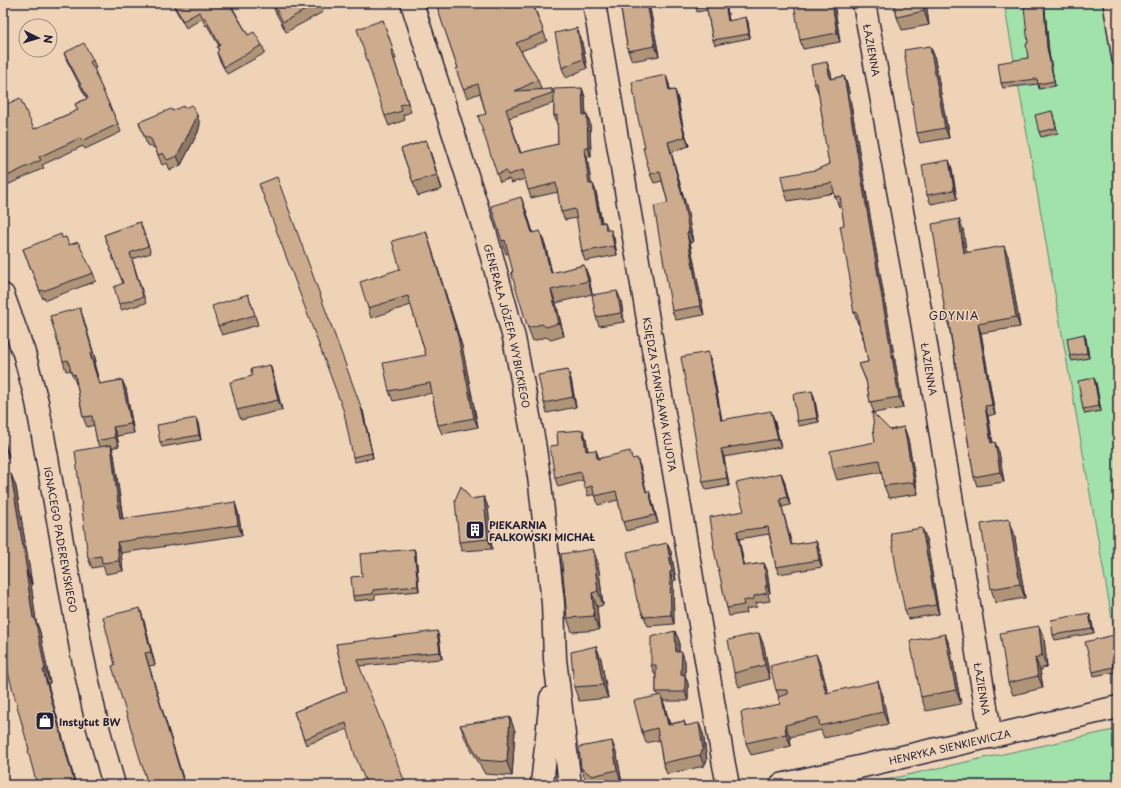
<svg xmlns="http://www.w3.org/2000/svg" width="1121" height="788" font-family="'Playpen Sans',sans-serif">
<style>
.green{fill:#a1e1aa;stroke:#628272}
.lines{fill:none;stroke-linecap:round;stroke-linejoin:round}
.lane-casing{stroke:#22223b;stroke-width:14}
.street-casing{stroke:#22223b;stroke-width:25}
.secondary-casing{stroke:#22223b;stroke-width:25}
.lane{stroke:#efd3b6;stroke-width:11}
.street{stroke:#efd3b6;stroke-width:22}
.secondary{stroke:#efd3b6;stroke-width:22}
.wall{fill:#af9478;stroke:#22223b;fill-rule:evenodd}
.shaded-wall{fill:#8f7862;stroke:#22223b}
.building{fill:#ccac8c;stroke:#22223b}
.labels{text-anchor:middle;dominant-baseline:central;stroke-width:3.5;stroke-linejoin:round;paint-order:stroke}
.street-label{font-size:10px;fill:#22223b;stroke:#efd3b6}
.poi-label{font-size:10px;font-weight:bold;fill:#22223b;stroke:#efd3b6;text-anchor:start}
.neighbourhood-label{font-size:11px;letter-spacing:1px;fill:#22223b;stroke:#efd3b6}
</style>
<rect width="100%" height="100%" fill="#efd3b6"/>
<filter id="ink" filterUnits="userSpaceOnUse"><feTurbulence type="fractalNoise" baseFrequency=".025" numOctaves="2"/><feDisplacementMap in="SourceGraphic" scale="8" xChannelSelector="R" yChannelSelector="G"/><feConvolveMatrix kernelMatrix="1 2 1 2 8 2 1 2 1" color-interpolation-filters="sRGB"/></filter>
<g filter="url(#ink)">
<!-- green -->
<g class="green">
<polygon points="1004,3 1118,3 1118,653"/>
<path d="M1118,729V785H864C948,765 1033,748 1118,729Z"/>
</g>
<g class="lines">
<defs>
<polyline id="lane" points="1109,3 1118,60"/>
<g id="street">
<path id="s1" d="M412,3L486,235L514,338L534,442L540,484L553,603L555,659L570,785"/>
<path id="s2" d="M594,3L724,765L728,785"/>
<path id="s3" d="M864,3L921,315L991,737"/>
<path id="s4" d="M3,295L24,353L37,402L82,654L97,724L114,785"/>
<polyline points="542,785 551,698"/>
</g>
<g id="secondary">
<path id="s5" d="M781,785L1118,707"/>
</g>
</defs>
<!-- lane casing -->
<use href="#lane" class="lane-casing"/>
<!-- street casing -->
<use href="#street" class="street-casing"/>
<!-- secondary casing -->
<use href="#secondary" class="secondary-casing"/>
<!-- lane -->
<use href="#lane" class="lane"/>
<!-- street -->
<use href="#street" class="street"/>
<!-- secondary -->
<use href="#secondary" class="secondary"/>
</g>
<!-- wall -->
<g class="wall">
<polygon points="173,3 230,3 248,35 262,45 265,53 227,74 219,59 217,52 219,51 217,47 219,46 207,25 206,26 202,19 186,28 174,7"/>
<polygon points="272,3 323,3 321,4 323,12 286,32 275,11"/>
<path d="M436,3H549L534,6L547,41L521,51L538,80L541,89L539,90L552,89L554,95L582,88L585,97L586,115L590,123L591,157H587L591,184H593L596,192L602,222H605L608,230L614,238L617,255L585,261L582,252L577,218L565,220L561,212L558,192L531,198L525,179L511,183L509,179L500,182L497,174L486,114L480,93L467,98L456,69L458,68ZM554,103V116L557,124H558V144L521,153L509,118Z"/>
<polygon points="620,3 649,3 659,56 632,61 628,51"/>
<polygon points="695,3 726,3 729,21 748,22 750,38 715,45 713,40 707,10 697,12"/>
<polygon points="834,3 840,42 803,49 800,40"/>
<polygon points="894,3 926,3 929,25 902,30 897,17"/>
<polygon points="1044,5 1045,10 1049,53 1055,86 1039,89 1038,84 1003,88 1001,83 1028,58 1028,43"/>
<polygon points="383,20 396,59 394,59 411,112 403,115 405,120 389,126 385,116"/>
<polygon points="581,38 587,68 566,78 562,68"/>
<polygon points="930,46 934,55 949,138 920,143 917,133"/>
<polygon points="64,53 93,60 96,68 94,69 99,80 98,80 118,124 121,132 85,149 83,146 42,165 44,168 3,187 3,106 34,129 78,110 75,104 87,99 67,61"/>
<polygon points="831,73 832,79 844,76 848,87 903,408 874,413 870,402 867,383 859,364 868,362 864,341 860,330 859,323 858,324 854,313 851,284 842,207 839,207 834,193 788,201 784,190 816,170 829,164 819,94 814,83"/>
<polygon points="669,84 670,91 675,90 678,100 683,127 689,146 671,152 687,209 693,242 690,242 704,315 676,320 672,311 668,203 662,181 654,183 650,174 645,147"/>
<polygon points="184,108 200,124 198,132 181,165 170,170 167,163 162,165 155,148 147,145 139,122 172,111"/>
<polygon points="1052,111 1058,133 1041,137 1039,132"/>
<polygon points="426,140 442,189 418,196 401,149"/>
<polygon points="949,160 952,169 957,199 931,204 927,195"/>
<polygon points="526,210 533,233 545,244 552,273 584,265 589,278 592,294 556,303 564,336 551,340 546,337 533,341 528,328 509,253 506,254 502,241"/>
<polygon points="140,222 151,253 132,259 146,303 121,310 119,304 123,283 104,235"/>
<polygon points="963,229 966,252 1008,256 1020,327 981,333 995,414 988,416 993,443 999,452 1004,482 977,486 974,477 949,326 946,317 940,274"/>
<polygon points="426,231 462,346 478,427 442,434 438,425 432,393 393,401 389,391 426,355 411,305 371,318 368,308 400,269"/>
<polygon points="62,238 93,273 96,281 46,300 45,298 43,299 23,249"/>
<polygon points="248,294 258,325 222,335 218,326"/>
<polygon points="621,300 624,322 599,326 596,317"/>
<polygon points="83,317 96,362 94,363 100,384 122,380 126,389 134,433 117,436 119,446 112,448 114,455 123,519 238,512 242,535 121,553 123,571 106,574 103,566 92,568 88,558 99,447 97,441 94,425 87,427 83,417 77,384 76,384 71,370 66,371 63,361"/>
<polygon points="1084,334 1086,339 1089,358 1072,361 1070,356"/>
<polygon points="708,352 711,360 722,420 774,419 781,447 724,457 729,486 706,490 703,482"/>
<polygon points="270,365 273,374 282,410 241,420 237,410 252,376"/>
<polygon points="1094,378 1096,383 1101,411 1085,414 1083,409"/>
<polygon points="571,379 576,407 547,413 544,403"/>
<polygon points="814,396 819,422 799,426 797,421"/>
<polygon points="363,411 373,458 355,462 353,457"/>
<polygon points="198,423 201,440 162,447 160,442"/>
<polygon points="904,427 908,439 918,494 889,498 884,486 882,472 837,480 833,468 875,442 890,430"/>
<polygon points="583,430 586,438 588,451 599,458 633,459 640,466 646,492 649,491 652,500 658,523 626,531 623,522 618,500 598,505 595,494 588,496 583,480 558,487 555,478 558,445"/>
<polygon points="3,434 9,458 3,459"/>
<polygon points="781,473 784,480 790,505 782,507 792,545 816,541 819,549 822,567 779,574 776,567 769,534 739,539 744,566 764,563 767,570 770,593 768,594 770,601 756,603 757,607 746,609 747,613 729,616 727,608 714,544 744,511"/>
<polygon points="11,474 16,487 32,584 31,584 36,621 40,632 50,683 48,684 29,750"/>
<polygon points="484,497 488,507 492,549 462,551 459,542 471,499"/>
<polygon points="1009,519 1014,533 1025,598 996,603 991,589"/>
<polygon points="926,537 939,614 908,619 905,610"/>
<polygon points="667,543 671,552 676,580 673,581 674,624 648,626 637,600"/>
<polygon points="414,549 416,554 419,591 375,595 375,599 354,601 353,596 362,576"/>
<polygon points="598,563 603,605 597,607 599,630 572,632 567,618"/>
<polygon points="1089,613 1091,618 1094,633 1055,640 1053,635"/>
<polygon points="144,621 155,665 149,666 185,785 148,785 115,665"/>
<polygon points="945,634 950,647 961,704 926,711 921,697"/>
<polygon points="1118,634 1118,664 1114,665 1115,672 1094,676 1093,672"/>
<polygon points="439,637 442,659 359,666 348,729 306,745 294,712 347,691 336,644"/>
<polygon points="1044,638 1047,667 1042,668 1042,670 1040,670 1043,688 1013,695 1008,683"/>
<polygon points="679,640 679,652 685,661 685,675 688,684 688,701 663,701 670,724 684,721 686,726 703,733 707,760 704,766 667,774 663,763 659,740 646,743 642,732 658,696 656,692 656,675 655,675 651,665"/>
<polygon points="596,646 601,659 608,698 579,701 574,687"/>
<polygon points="764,646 770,679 739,687 734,673"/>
<polygon points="821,666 828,693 882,693 888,724 824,738 821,730 790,737 791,746 751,755 746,743 780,704 779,697 776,690"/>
<polygon points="460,725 515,731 512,776 485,774 465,738"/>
<polygon points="617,755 622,784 619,785 591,785 586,782 581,768"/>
</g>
<!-- shaded-wall -->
<g class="shaded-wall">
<polygon points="647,3 649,3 649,4 659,56 655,46"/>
<polygon points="725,3 726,3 730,26 728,21"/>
<polygon points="832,3 834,3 840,42 837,33"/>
<polygon points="923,3 926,3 929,25 924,11"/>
<polygon points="1044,5 1045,10 1049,53 1055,86 1054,81 1047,48"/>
<polygon points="746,17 748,22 750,38 749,34"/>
<polygon points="577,28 581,38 587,68 583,59"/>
<polygon points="930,46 934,55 949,138 945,128"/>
<polygon points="827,62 831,73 834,90 830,79"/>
<polygon points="666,75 669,84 672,101 669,91"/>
<polygon points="844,76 848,87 903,408 899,397"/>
<polygon points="582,88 585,97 586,123 583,115"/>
<polygon points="675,90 678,100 683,127 689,146 680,118"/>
<polygon points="197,115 200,124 198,132 181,165 177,156"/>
<polygon points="587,115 590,123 591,157 588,148"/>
<polygon points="426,140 431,154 442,189 437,175"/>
<polygon points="668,142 671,152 687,209 693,242 689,232"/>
<polygon points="584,148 587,157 593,193 589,184"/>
<polygon points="949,160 952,169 957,199 954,190"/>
<polygon points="593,184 596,192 603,231 600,223"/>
<polygon points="521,197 526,210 537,246 532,233"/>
<polygon points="959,219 963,229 968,262 964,253"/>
<polygon points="611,230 614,238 617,255 614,246"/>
<polygon points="426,231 462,346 478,427 474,418"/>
<polygon points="540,231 545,244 555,286 551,273"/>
<polygon points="687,233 690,242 704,315 700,306"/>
<polygon points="1004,246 1008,256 1020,327 1016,317"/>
<polygon points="584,265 589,278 592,294 588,281"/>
<polygon points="551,290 556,303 564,336 559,323"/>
<polygon points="617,291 621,300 624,322 621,313"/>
<polygon points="80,308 83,317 96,362 93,353"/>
<polygon points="978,324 981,333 995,414 992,405"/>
<polygon points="1084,334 1086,339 1089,358 1087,353"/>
<polygon points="708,352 711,360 723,428 721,420"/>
<polygon points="90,354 94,363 102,394"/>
<polygon points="270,365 273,374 282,410 278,400"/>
<polygon points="568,370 571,379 576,407 573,397"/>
<polygon points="1094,378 1096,383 1101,411 1099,406"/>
<polygon points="122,380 126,389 134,433 131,424"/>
<polygon points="812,391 814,396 819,422 817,418"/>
<polygon points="985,406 988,416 994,452 991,443"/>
<polygon points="361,407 363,411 373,458 372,453"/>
<polygon points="771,411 774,419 781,447 778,439"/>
<polygon points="196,418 198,423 201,440 199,435"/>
<polygon points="113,427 117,436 119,446 115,437"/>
<polygon points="904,427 908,439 918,494 914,482"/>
<polygon points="583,430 586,438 589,459 586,451"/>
<polygon points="3,434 9,458 3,442"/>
<polygon points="995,442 999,452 1004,482 1000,472"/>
<polygon points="111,445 114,455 124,530 120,519"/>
<polygon points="721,449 724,457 729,486 727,478"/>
<polygon points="596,450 599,458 597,459"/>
<polygon points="637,458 640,466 649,501 646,492"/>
<polygon points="781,473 784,480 790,505 787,497"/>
<polygon points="11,474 16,487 32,584 27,571"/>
<polygon points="649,491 652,500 658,523 655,515"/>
<polygon points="484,497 488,507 492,549 488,539"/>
<polygon points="235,502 238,512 242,535 238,525"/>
<polygon points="1009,519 1014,533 1025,598 1020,584"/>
<polygon points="922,528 926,537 939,614 936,605"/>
<polygon points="737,531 739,539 746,574 743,566"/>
<polygon points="816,541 819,549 822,567 819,560"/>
<polygon points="117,542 121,553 123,571 119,561"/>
<polygon points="667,543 671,552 676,580 672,571"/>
<polygon points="414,549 416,554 419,591 418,586"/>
<polygon points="593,549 598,563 603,605 598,591"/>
<polygon points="764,563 767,570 770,593 767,586"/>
<polygon points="26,571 31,584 36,621 40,632 50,683 45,669 33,618"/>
<polygon points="670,572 673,581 674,624 671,615"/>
<polygon points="592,593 597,607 599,630 594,616"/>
<polygon points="140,608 144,621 155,665 151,652"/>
<polygon points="1089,613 1091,618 1094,633 1092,629"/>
<polygon points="1039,626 1044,638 1047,667 1042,655"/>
<polygon points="437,631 439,637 442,659 440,652"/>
<polygon points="675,631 679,640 679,662 676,652"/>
<polygon points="759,633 764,646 770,679 765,665"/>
<polygon points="945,634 950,647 961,704 956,690"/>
<polygon points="596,646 601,659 608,698 603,685"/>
<polygon points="682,652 685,661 685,675 688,684 688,701 685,692 681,674"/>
<polygon points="145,653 149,666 185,785 184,785 184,784"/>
<polygon points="816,654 821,666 831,706 826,693"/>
<polygon points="1035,658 1040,670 1043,688 1038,676"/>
<polygon points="43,670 48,684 76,785 75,785"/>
<polygon points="878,681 882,693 888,724 883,712"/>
<polygon points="661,695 665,706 672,736 668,725"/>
<polygon points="510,717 515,731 512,776 507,762"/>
<polygon points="699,723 703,733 707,760 704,766 700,755"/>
<polygon points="785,725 790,737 791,746 786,734"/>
<polygon points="612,741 617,755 622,784 617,770"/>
</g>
<!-- building -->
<g class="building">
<polygon points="173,3 229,3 248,35 254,32 262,45 224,67 217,52 219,50 217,47 220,45 205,18 203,18 199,12 183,21"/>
<polygon points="273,3 319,3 283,22"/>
<polygon points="436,3 532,3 544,32 516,43 538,80 515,91 552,89 552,93 506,109 520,153 558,144 557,115 554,116 554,89 582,88 583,115 587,115 588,148 584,148 589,184 593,184 600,223 605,222 606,230 611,230 614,246 582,252 575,209 561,212 556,183 528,190 523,170 508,175 506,171 497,174 478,116 486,114 478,84 463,89 456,69 458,68 442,22"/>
<polygon points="620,3 647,3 655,46 628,51"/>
<polygon points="695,3 725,3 728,21 746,17 749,34 713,40 706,5 696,7"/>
<polygon points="794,3 832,3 837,33 800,40"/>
<polygon points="894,3 923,3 924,11 897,17"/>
<polygon points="1044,5 1047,48 1054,81 1038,84 1037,79 1001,83 998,63 1028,58 1026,44 1028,43 1024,7"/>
<polygon points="383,20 393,49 391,50 408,103 400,105 402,111 385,116 357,29"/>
<polygon points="577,28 583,59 562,68 555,33"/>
<polygon points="84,43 93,60 90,62 96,72 95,73 118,124 82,141 80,138 39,157 41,160 3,178 3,106 20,98 34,129 78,110 75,104 88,98 64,53"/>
<polygon points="930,46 945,128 917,133 904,50"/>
<polygon points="827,62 830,79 844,76 899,397 870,402 866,380 859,364 868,362 862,330 860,330 857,312 854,313 849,285 851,284 840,226 844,225 840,196 835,197 832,183 784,190 781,176 816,170 829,164 822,123 823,123 817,83 814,83 811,65"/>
<polygon points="666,75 669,91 675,90 680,118 685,137 668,142 683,199 689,232 687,233 700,306 672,311 654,206 668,203 660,172 650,174 643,148 645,147 638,118 632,82"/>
<polygon points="192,105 197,115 194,123 177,156 167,160 163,153 158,155 151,139 144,136 139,122 171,109 172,111 183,106 184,108"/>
<polygon points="1052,111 1056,128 1039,132 1035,115"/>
<polygon points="426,140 437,175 413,182 401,149"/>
<polygon points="949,160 954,190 927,195 922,165"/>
<polygon points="277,177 361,407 372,453 353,457 344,412 259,184"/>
<polygon points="521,197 532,233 540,231 551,273 584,265 588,281 551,290 559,323 546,327 542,324 528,328 511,272 513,272 505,240 502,241 491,206"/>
<polygon points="959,219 964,253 1004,246 1016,317 978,324 992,405 985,406 991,443 995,442 1000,472 974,477 948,317 946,317 939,274 940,274 932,224"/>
<polygon points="140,222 148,246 130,253 143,297 119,304 114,287 123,283 104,235"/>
<polygon points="426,231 458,337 474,418 438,425 430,383 389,391 383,363 426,355 408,296 368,308 360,282 400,269 392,241"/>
<polygon points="61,234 62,238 66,237 69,245 78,242 93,273 43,291 42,290 40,291 23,249"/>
<polygon points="617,291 621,313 596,317 592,295"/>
<polygon points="248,294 255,315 218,326 212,306"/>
<polygon points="80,308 93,353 90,354 99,384 122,380 131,424 113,427 115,437 97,441 92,416 83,417 75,374 72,375 68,360 63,361 50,316"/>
<polygon points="1084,334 1087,353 1070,356 1067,338"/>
<polygon points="708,352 721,420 771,411 778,439 721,449 727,478 703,482 681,357"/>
<polygon points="270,365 278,400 237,410 230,382 252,376 251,369"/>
<polygon points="568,370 573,397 544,403 538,375"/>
<polygon points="1094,378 1099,406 1083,409 1078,381"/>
<polygon points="812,391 817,418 797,421 793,394"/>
<polygon points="872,412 890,430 904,427 914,482 884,486 879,460 833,468 830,451 875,442 873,428 874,428"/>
<polygon points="196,418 199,435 160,442 157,425"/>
<polygon points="583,430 586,451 596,450 597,459 630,451 632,459 637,458 646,492 649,491 655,515 623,522 616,491 595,496 592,486 585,488 581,472 555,478 550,446 558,445 557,432"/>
<polygon points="111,445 120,519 235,502 238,525 117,542 119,561 102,563 101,556 88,558 75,451"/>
<polygon points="781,473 787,497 780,499 791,545 816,541 819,560 776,567 768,527 737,531 743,566 764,563 767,586 765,586 767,593 754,596 754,599 743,601 744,605 727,608 713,545 714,544 710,517 744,511 736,483"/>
<polygon points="11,474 27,571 26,571 33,618 35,618 45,669 43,670 75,785 37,785 28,751 29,750 9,676 3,641 3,475"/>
<polygon points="461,486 471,499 484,497 488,539 459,542 455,500"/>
<polygon points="1009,519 1020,584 991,589 981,524"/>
<polygon points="922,528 936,605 905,610 896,568 891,533"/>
<polygon points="667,543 672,571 670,572 671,615 644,617 637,600 627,552"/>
<polygon points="414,549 418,586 373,590 373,594 353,596 351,577 362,576 360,554"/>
<polygon points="593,549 598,591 592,593 594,616 567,618 561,554"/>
<polygon points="140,608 151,652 145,653 184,784 180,785 148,785 112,666 115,665 103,617"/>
<polygon points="1089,613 1092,629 1053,635 1051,620"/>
<polygon points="1039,626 1042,655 1038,656 1038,658 1035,658 1038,676 1008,683 1000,633"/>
<polygon points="437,631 440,652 357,660 406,785 367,785 355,755 346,723 304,739 294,712 347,691 336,644"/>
<polygon points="675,631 676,652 682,652 681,674 685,675 685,692 656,692 656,665 651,665 651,637"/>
<polygon points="759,633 765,665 734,673 728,640"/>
<polygon points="945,634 956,690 921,697 910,641"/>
<polygon points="1118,634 1118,659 1112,660 1113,667 1093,672 1085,642"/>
<polygon points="596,646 603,685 574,687 571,652"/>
<polygon points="816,654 826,693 878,681 883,712 820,726 818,717 785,725 786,734 746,743 741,712 780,704 778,697 788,694 788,690 776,690 770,666"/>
<polygon points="661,695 668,725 684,721 685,726 699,723 703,749 700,755 663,763 657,728 642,732 634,701"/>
<polygon points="510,717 507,762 480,760 460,725"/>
<polygon points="612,741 617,770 592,776 581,768 579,747"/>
</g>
</g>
<!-- icons -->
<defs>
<symbol id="building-square" viewBox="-11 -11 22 22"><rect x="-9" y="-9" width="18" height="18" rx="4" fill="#22223b" stroke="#efd3b6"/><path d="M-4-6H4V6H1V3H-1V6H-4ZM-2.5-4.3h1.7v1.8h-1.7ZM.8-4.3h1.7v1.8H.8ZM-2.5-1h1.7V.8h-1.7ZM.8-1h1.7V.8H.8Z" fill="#fff"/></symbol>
<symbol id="shop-square" viewBox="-11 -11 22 22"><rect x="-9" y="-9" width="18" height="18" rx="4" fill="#22223b" stroke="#efd3b6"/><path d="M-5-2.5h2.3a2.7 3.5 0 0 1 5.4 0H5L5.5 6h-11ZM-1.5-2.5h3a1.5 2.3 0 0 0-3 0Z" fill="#fff"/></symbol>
</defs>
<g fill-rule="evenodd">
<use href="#building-square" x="464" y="519" width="22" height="22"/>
<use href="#shop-square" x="34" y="710" width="22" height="22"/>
</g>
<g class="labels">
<!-- street labels -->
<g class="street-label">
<text stroke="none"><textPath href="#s3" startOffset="48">ŁAZIENNA</textPath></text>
<text stroke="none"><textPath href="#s1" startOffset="337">GENERAŁA JÓZEFA WYBICKIEGO</textPath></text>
<text stroke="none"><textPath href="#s3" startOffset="372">ŁAZIENNA</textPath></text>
<text stroke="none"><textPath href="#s2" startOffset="397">KSIĘDZA STANISŁAWA KUJOTA</textPath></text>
<text stroke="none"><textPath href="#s4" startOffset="252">IGNACEGO PADEREWSKIEGO</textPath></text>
<text stroke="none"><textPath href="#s3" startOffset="696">ŁAZIENNA</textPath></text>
<text stroke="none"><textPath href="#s5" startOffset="173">HENRYKA SIENKIEWICZA</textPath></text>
</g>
<!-- poi labels -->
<g class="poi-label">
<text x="489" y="524">PIEKARNIA<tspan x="489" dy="12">FALKOWSKI MICHAŁ</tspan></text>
<text x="59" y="721">Instytut BW</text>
</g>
<!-- neighbourhood labels -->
<g class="neighbourhood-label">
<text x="954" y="315">GDYNIA</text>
</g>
</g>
<!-- margin -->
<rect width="1121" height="788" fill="none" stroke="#efd3b6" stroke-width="16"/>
<rect x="8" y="8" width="1105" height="772" fill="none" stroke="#22223b" stroke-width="1.5" filter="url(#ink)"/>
<!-- north arrow -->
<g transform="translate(38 38) rotate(95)"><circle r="19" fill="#efd3b6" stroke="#9d8c85"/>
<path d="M0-3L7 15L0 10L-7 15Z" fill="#22223b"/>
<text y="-6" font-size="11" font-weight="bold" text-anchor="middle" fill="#22223b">N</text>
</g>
</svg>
